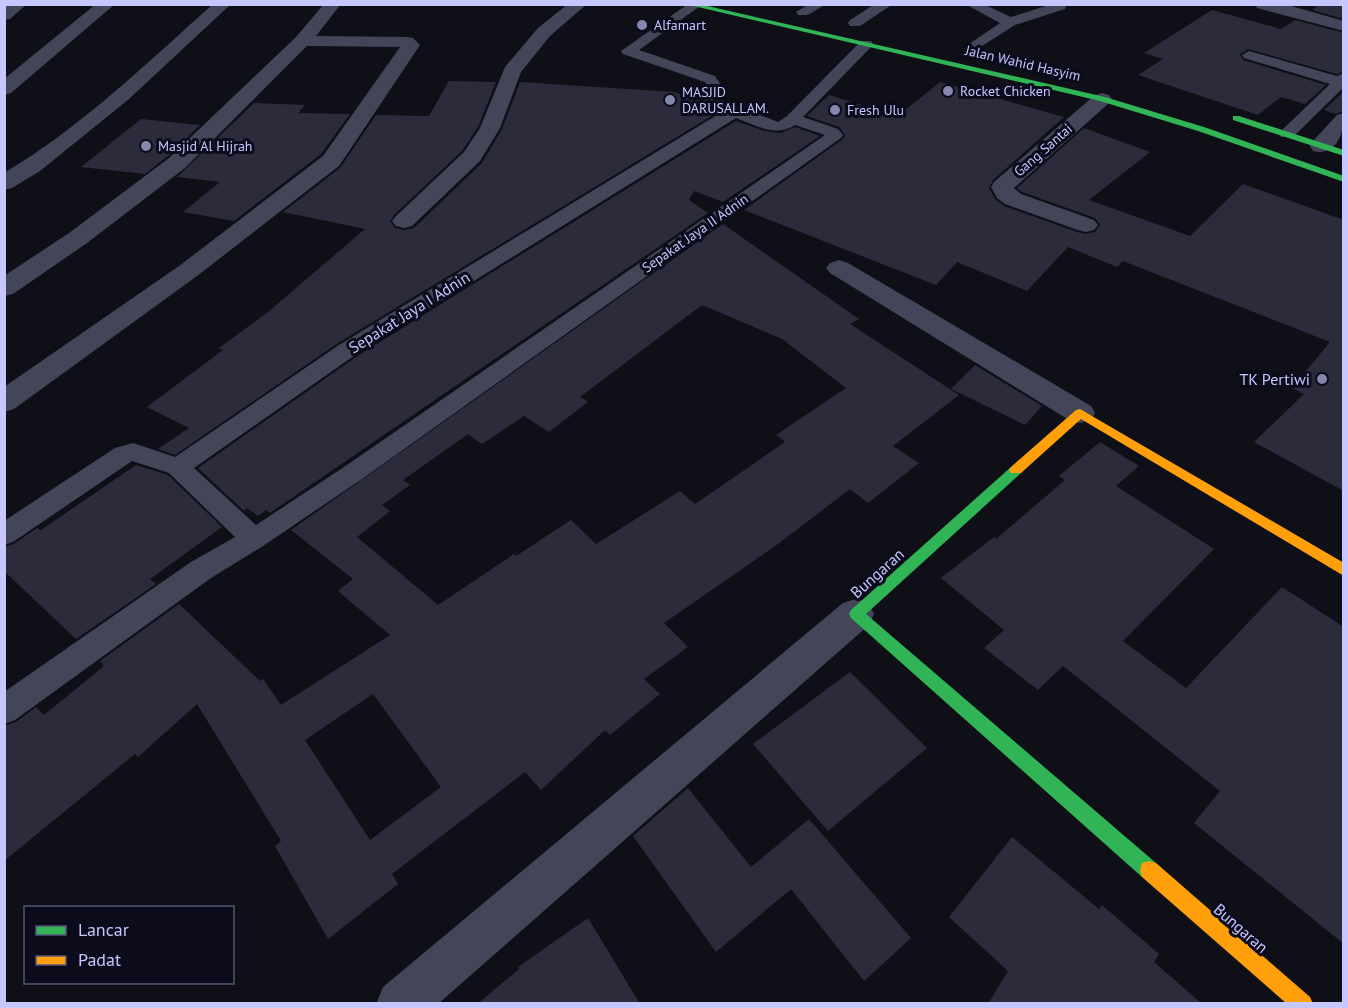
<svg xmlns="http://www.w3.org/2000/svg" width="1348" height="1008" font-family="'PT Sans',sans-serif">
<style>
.building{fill:#2c2b3c;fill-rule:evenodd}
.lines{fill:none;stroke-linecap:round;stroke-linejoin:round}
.lane{fill:#434559;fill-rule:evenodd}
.street{fill:#434559;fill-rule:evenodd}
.fast{fill:#30b455;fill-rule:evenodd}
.slow{fill:#ff9f0a;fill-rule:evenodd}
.poi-dot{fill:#8687ae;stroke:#0b0b1c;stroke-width:2}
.labels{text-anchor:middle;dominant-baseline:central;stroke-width:6;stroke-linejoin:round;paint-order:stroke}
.far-poi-label{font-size:14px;fill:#c6c7ff;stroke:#0b0b1c;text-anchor:start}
.far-street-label{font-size:14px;fill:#c6c7ff;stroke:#0b0b1c}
.street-label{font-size:16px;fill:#c6c7ff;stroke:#0b0b1c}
.poi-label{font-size:16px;fill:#c6c7ff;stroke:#0b0b1c;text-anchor:end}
</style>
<rect width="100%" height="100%" fill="#0f0f18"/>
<!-- building -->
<g class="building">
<polygon points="1320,4 1344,4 1344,19 1312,10"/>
<polygon points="1212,10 1281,29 1295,20 1344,33 1344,71 1337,74 1248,49 1240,54 1243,60 1326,85 1305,104 1281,97 1258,115 1138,75 1163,59 1144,53"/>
<polygon points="449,81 496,82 478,127 462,151 394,215 390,221 395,228 405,230 414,228 482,163 502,129 520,82 674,92 699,100 718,112 338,343 175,455 158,449 189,428 147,407 223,350 219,348 268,312 365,229 283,212 340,168 376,115 429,116"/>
<polygon points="940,82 1064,117 993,180 989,188 995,199 1004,206 1077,232 1085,234 1095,232 1100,225 1095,218 1022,192 1017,188 1084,128 1150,152 1089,200 1190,236 1243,184 1344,220 1344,491 1254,442 1304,394 1292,388 1330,342 1123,261 1117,267 1068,247 1027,291 957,262 936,285 744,210 843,139 845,135 839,127 807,116 829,95 898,116"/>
<polygon points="1344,91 1344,111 1335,114 1324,110"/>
<polygon points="254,103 305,105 298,113 350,114 321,154 234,221 183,212 220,182 177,177"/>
<polygon points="141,119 200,125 168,156 145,174 81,167"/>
<polygon points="736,121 765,131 781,133 795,127 820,136 723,202 694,191 689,200 708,213 270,513 266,510 258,516 247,508 244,511 198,468 356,357"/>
<path d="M723,224L859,319L850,324L959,395L893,446L919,463L868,503L850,489L778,544L664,623L688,647L644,679L660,694L610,735L605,730L541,790L525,772L392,874L398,884L328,939L275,846L281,841L197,704L138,757L135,754L4,861V726L16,722L36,707L44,715L104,666L100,661L179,604L260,681L263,679L281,705L390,635L338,591L353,579L291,530ZM702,305L782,339L846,388L776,435L785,442L695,504L680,491L596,544L571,520L516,556L514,554L438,605L357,537L390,511L382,505L410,485L403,480L468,434L482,444L524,416L549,432L588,402L580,397ZM373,694L441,787L370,840L305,740Z"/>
<polygon points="975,365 1042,406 1025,425 951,389"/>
<polygon points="1100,442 1139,466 1116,486 1214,549 1123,641 1186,688 1282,587 1344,627 1344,944 1194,823 1220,791 1063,666 1038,690 984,648 1004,630 941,578 994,537 996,539 1065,480 1059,476"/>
<polygon points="136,465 168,475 222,527 150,579 156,584 76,639 4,571 4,547 14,544 37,528 41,530"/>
<polygon points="850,672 927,748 828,831 753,744"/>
<polygon points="688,788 751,867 809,819 911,938 864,981 791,889 716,952 633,836"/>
<polygon points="1012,837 1099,909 1102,905 1159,954 1154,962 1202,1004 988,1004 1008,971 949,917"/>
<polygon points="588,918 640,1004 477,1004 519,969 518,967"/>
</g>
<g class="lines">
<!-- lane -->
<g class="lane">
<path d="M688,4L700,6L639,50L715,76L721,85L717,98L778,122L787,116L861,41H871L873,44L871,47L803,117L838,129L843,135L841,138L362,479L263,546L211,578L15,720L4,724V692L191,562L235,537L169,473L132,461L13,542L4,545V521L115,448L133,443L175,457L339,345L722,112L701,100L707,85L705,82L623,54L621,51ZM736,118C755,125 776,138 795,125L825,135L344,467L256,525L194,468L355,355Z"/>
<polygon points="809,4 826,4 808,15 798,15 796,12"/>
<polygon points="875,4 893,4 860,26 850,26 848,23 850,20"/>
<polygon points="965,4 983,4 1011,17 1052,4 1066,6 1065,9 1015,25 971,53 964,49 966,46 1000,23"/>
<polygon points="1249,51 1337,76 1344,73 1344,87 1293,137 1281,137 1279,134 1281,131 1330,84 1244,58 1242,55"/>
</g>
<!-- street -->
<g class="street">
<polygon points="8,4 27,4 10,19 4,20 4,7"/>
<polygon points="96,4 115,4 11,93 4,95 4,79"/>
<path d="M213,4H231L129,99L40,171L12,188L4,190V173C80,128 147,63 213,4Z"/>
<polygon points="324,4 341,4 316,36 407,37 413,38 420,45 339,166 197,276 14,409 4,412 4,387 179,266 323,156 400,47 307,46 185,168 87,243 13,294 4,296 4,276 69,233 169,158 296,37"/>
<polygon points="568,4 587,4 550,36 521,72 500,128 480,161 412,226 404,228 396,226 392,221 396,216 464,152 480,128 505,67 538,28"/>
<polygon points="1255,4 1284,4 1344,21 1344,31 1257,8"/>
<polygon points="1102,93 1109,95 1112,99 1109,103 1014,188 1021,194 1094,220 1098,225 1094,230 1086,232 1078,230 1005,204 997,198 991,187 994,182 1095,95"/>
<path d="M1344,113C1344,131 1338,157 1313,151L1310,146L1313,141L1337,115Z"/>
<polygon points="839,260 848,263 1091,406 1095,413 1091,420 1080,423 1069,420 830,273 826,268 830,263"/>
<polygon points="856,599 869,603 874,614 869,625 438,1004 376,1004 383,987 843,603"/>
</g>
<!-- fast -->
<g class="fast">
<polygon points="685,4 699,4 1105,97 1204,127 1344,176 1344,182 1198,131 1100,101"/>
<polygon points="1233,116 1239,116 1344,150 1344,156 1233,120"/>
<polygon points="1016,465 1023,470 1021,473 866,614 1156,863 1158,870 1156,877 1149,879 1142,877 851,618 849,614 851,610 1011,467"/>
</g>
<!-- slow -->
<g class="slow">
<polygon points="1080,409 1344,563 1344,576 1081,419 1021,473 1011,473 1009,470 1011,467 1076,410"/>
<polygon points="1149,861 1156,863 1310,997 1313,1004 1287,1004 1142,877 1140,870 1142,863"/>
</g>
</g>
<!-- markers -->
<g class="poi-dot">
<circle cx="642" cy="25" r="6"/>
<circle cx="948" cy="91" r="6"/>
<circle cx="670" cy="100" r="6"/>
<circle cx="835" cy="110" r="6"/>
<circle cx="146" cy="146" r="6"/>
<circle cx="1322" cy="379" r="6"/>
</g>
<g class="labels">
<!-- far-poi labels -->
<g class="far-poi-label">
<text x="654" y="25">Alfamart</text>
<text x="960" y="91">Rocket Chicken</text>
<text x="682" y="92">MASJID<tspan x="682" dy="16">DARUSALLAM.</tspan></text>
<text x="847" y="110">Fresh Ulu</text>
<text x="158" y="146">Masjid Al Hijrah</text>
</g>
<!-- far-street labels -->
<g class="far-street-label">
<text transform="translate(1023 63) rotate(13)">Jalan Wahid Hasyim</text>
<text transform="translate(1043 150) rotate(-41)">Gang Santai</text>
<text transform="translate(695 233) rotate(-35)">Sepakat Jaya II Adnin</text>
</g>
<!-- street labels -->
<g class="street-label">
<text transform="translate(409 312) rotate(-32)">Sepakat Jaya I Adnin</text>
<text transform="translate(877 573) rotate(-42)">Bungaran</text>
<text transform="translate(1241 928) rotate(41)">Bungaran</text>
</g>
<!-- poi labels -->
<g class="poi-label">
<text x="1310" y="379">TK Pertiwi</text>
</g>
</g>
<!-- border -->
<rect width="1348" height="1008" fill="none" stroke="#c6c7ff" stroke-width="12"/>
<!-- legend -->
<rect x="24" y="906" width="210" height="78" fill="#0b0b1c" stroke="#565677" stroke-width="1.5"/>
<rect x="36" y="926" width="30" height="9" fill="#30b455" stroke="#565677" stroke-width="1.5"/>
<text x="78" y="936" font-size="18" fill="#c6c7ff">Lancar</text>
<rect x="36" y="956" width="30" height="9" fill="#ff9f0a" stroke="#565677" stroke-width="1.5"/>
<text x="78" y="966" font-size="18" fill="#c6c7ff">Padat</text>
</svg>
